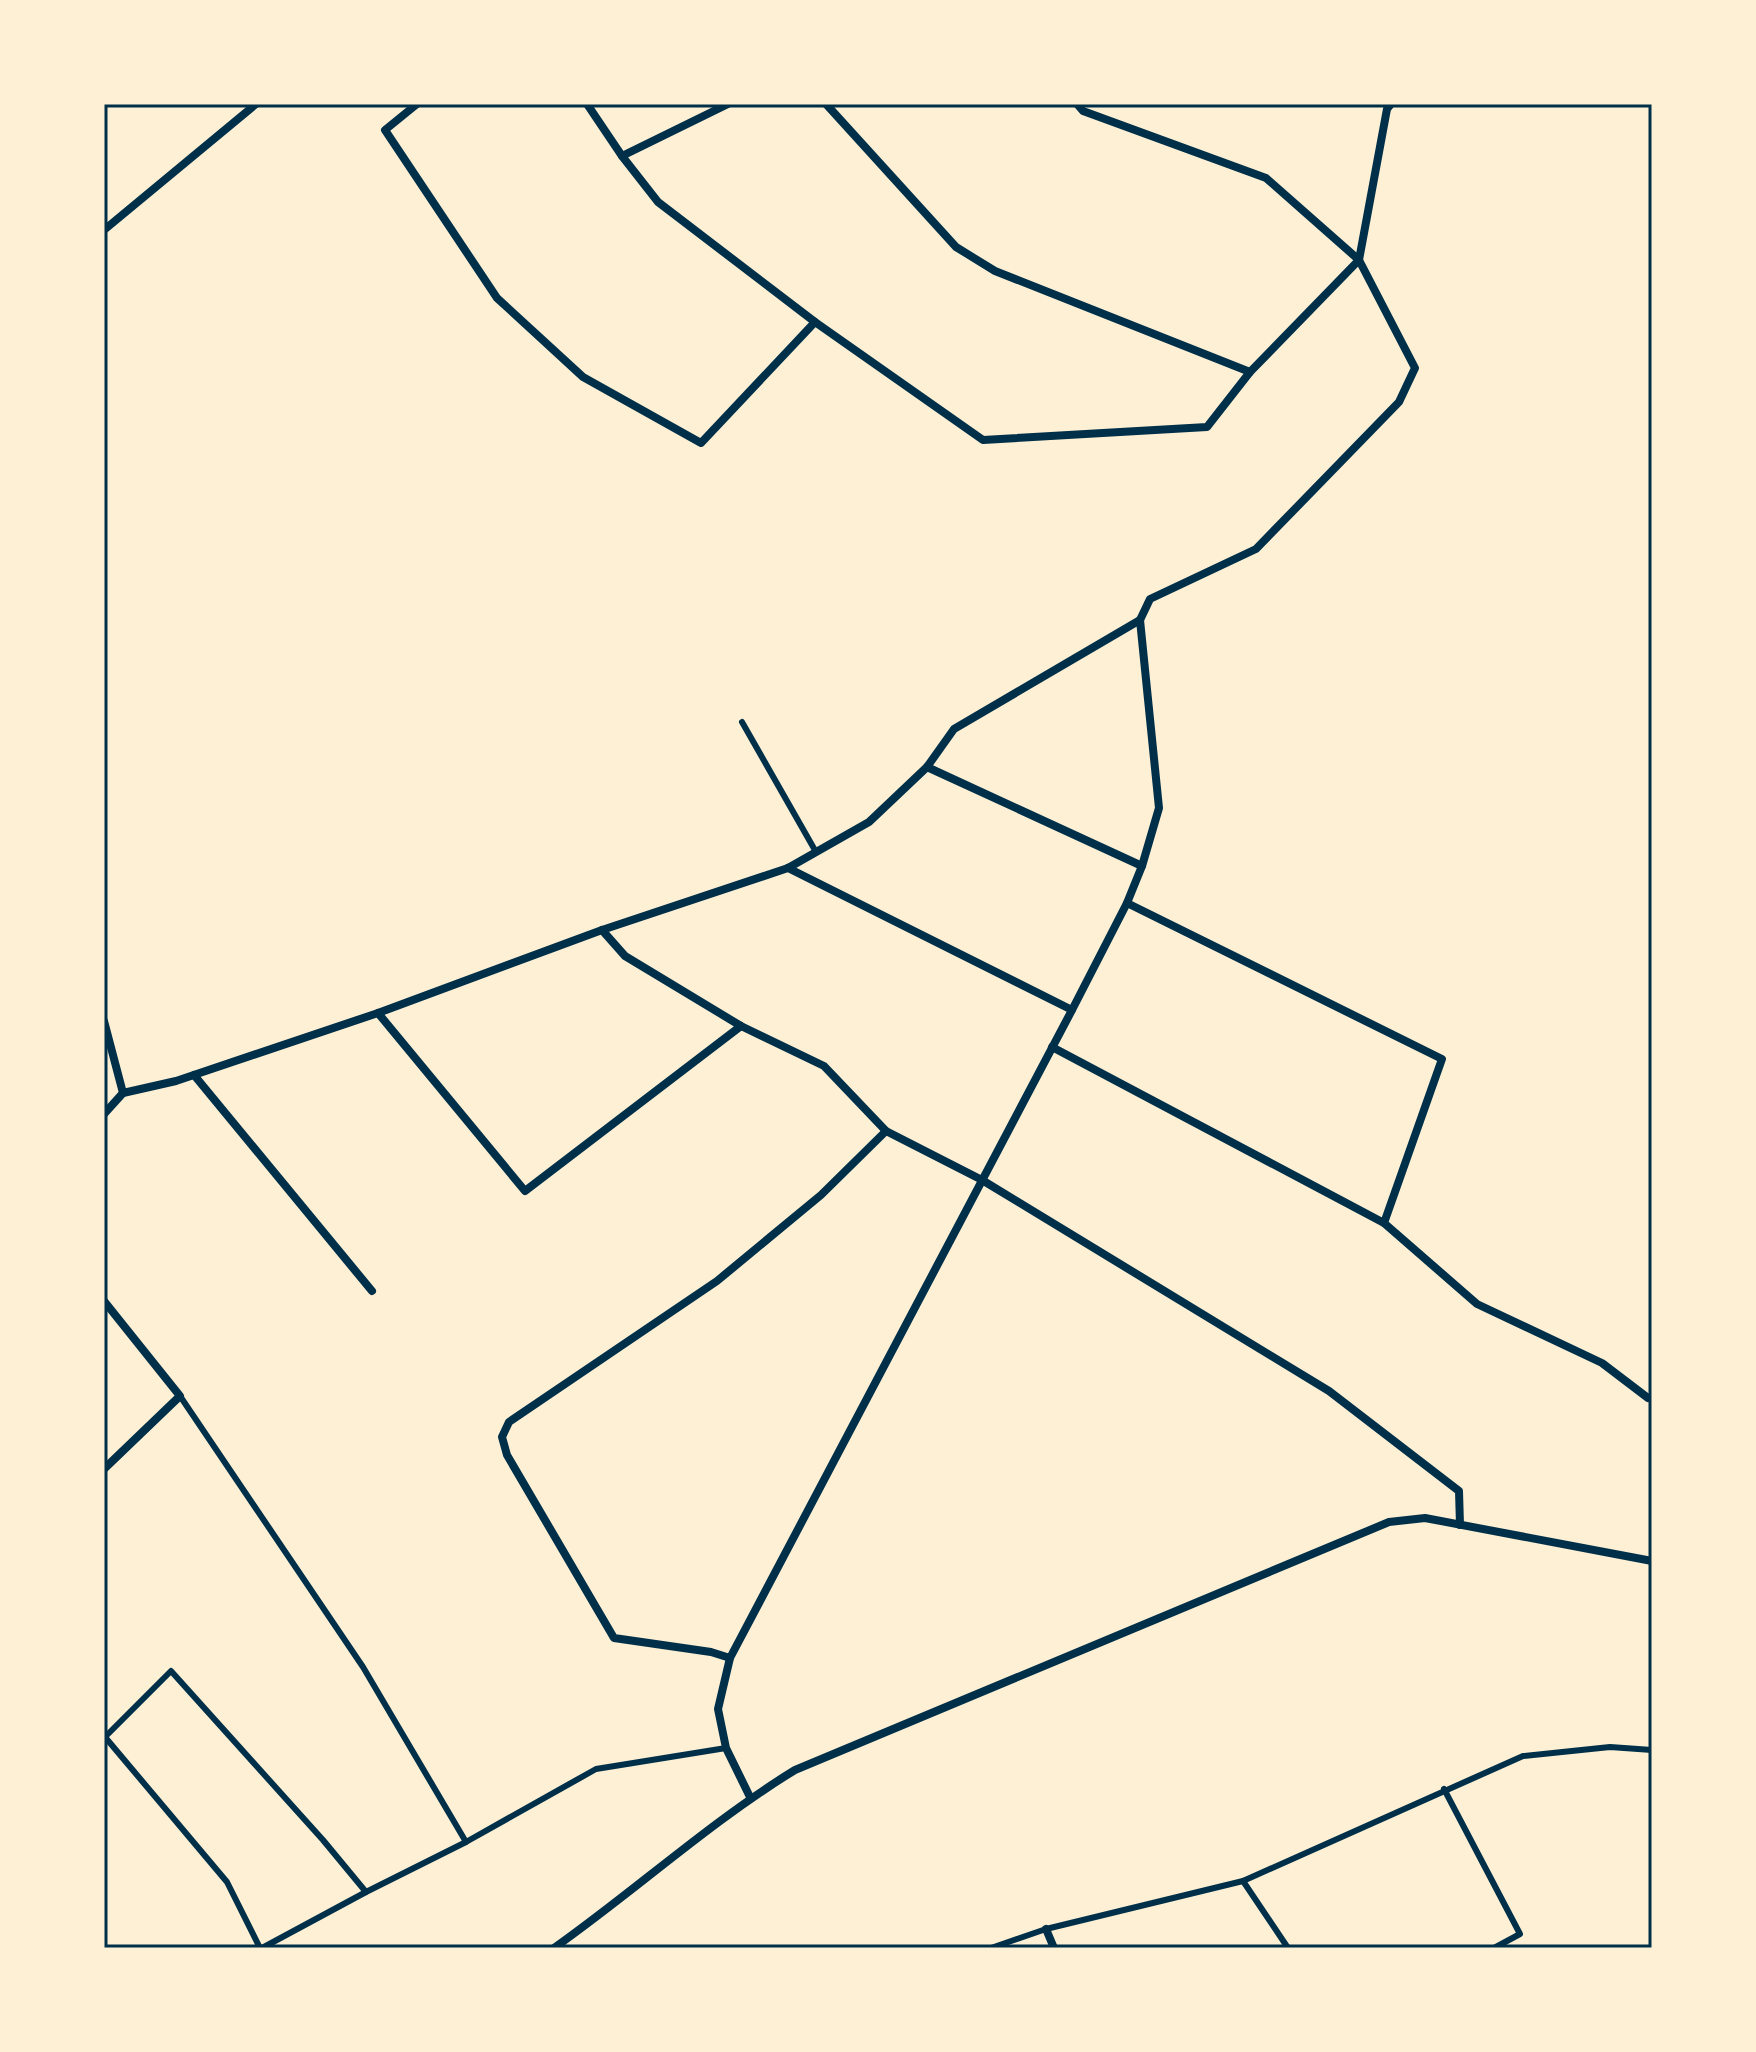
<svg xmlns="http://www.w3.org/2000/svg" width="1756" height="2052" font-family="'PT Sans',sans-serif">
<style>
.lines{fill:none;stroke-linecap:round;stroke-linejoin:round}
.service{stroke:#003049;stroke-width:6}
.minor{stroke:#003049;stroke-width:8}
.neatline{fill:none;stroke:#003049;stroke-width:3}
</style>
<rect width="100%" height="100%" fill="#fdf0d5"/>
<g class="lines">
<!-- service -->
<g class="service">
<polyline points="742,722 816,852"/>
<polyline points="180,1396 363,1667 466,1842"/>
<polyline points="1444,1789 1520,1934 1494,1948"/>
<polyline points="1243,1881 1288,1948"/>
<polyline points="260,1948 227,1882 105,1737 171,1671 323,1840 366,1892"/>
<polyline points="262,1948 366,1892 466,1842 596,1769 726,1748"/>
<polyline points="991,1948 1046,1929 1243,1881 1523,1756 1610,1747 1652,1750"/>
</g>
<!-- minor -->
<g class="minor">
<polyline points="417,104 385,130 497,298 583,377 701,443 815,322"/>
<polyline points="587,104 622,156 658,202 815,322 983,440 1207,427 1250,372 1359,260 1387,109 1391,104"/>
<polyline points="826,104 956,247 995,271 1250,372"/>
<polyline points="622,156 728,104"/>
<polyline points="104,230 256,104"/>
<polyline points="927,767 1142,866"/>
<polyline points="788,868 1072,1010"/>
<polyline points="1127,903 1442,1059 1384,1223"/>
<polyline points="602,930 625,956 741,1026 824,1066 886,1131 982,1180 1329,1391 1459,1491 1460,1525"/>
<polyline points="378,1013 525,1191 741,1026"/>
<polyline points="104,1021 123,1093"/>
<polyline points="1052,1047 1384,1223 1477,1304 1602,1363 1648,1398"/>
<polyline points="194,1075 372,1291"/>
<polyline points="104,1114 123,1093 176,1081 378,1013 602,930 788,868 869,822 927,767 954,729 1140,620"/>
<polyline points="104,1301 180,1396 104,1469"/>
<polyline points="730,1658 711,1652 614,1638 507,1455 502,1437 509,1422 717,1281 821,1195 886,1131"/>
<polyline points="750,1797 726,1748 718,1709 730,1658 1072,1010 1127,903 1142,866 1159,808 1140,620 1150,599 1256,549 1399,402 1415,368 1359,260 1266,178 1083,111 1077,104"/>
<polyline points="1046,1929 1054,1948"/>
<path d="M554,1948C636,1890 710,1822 795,1770L1389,1522L1425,1518L1652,1561"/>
</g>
</g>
<!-- border -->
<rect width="1756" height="2052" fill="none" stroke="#fdf0d5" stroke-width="212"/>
<rect x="106" y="106" width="1544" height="1840" class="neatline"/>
</svg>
